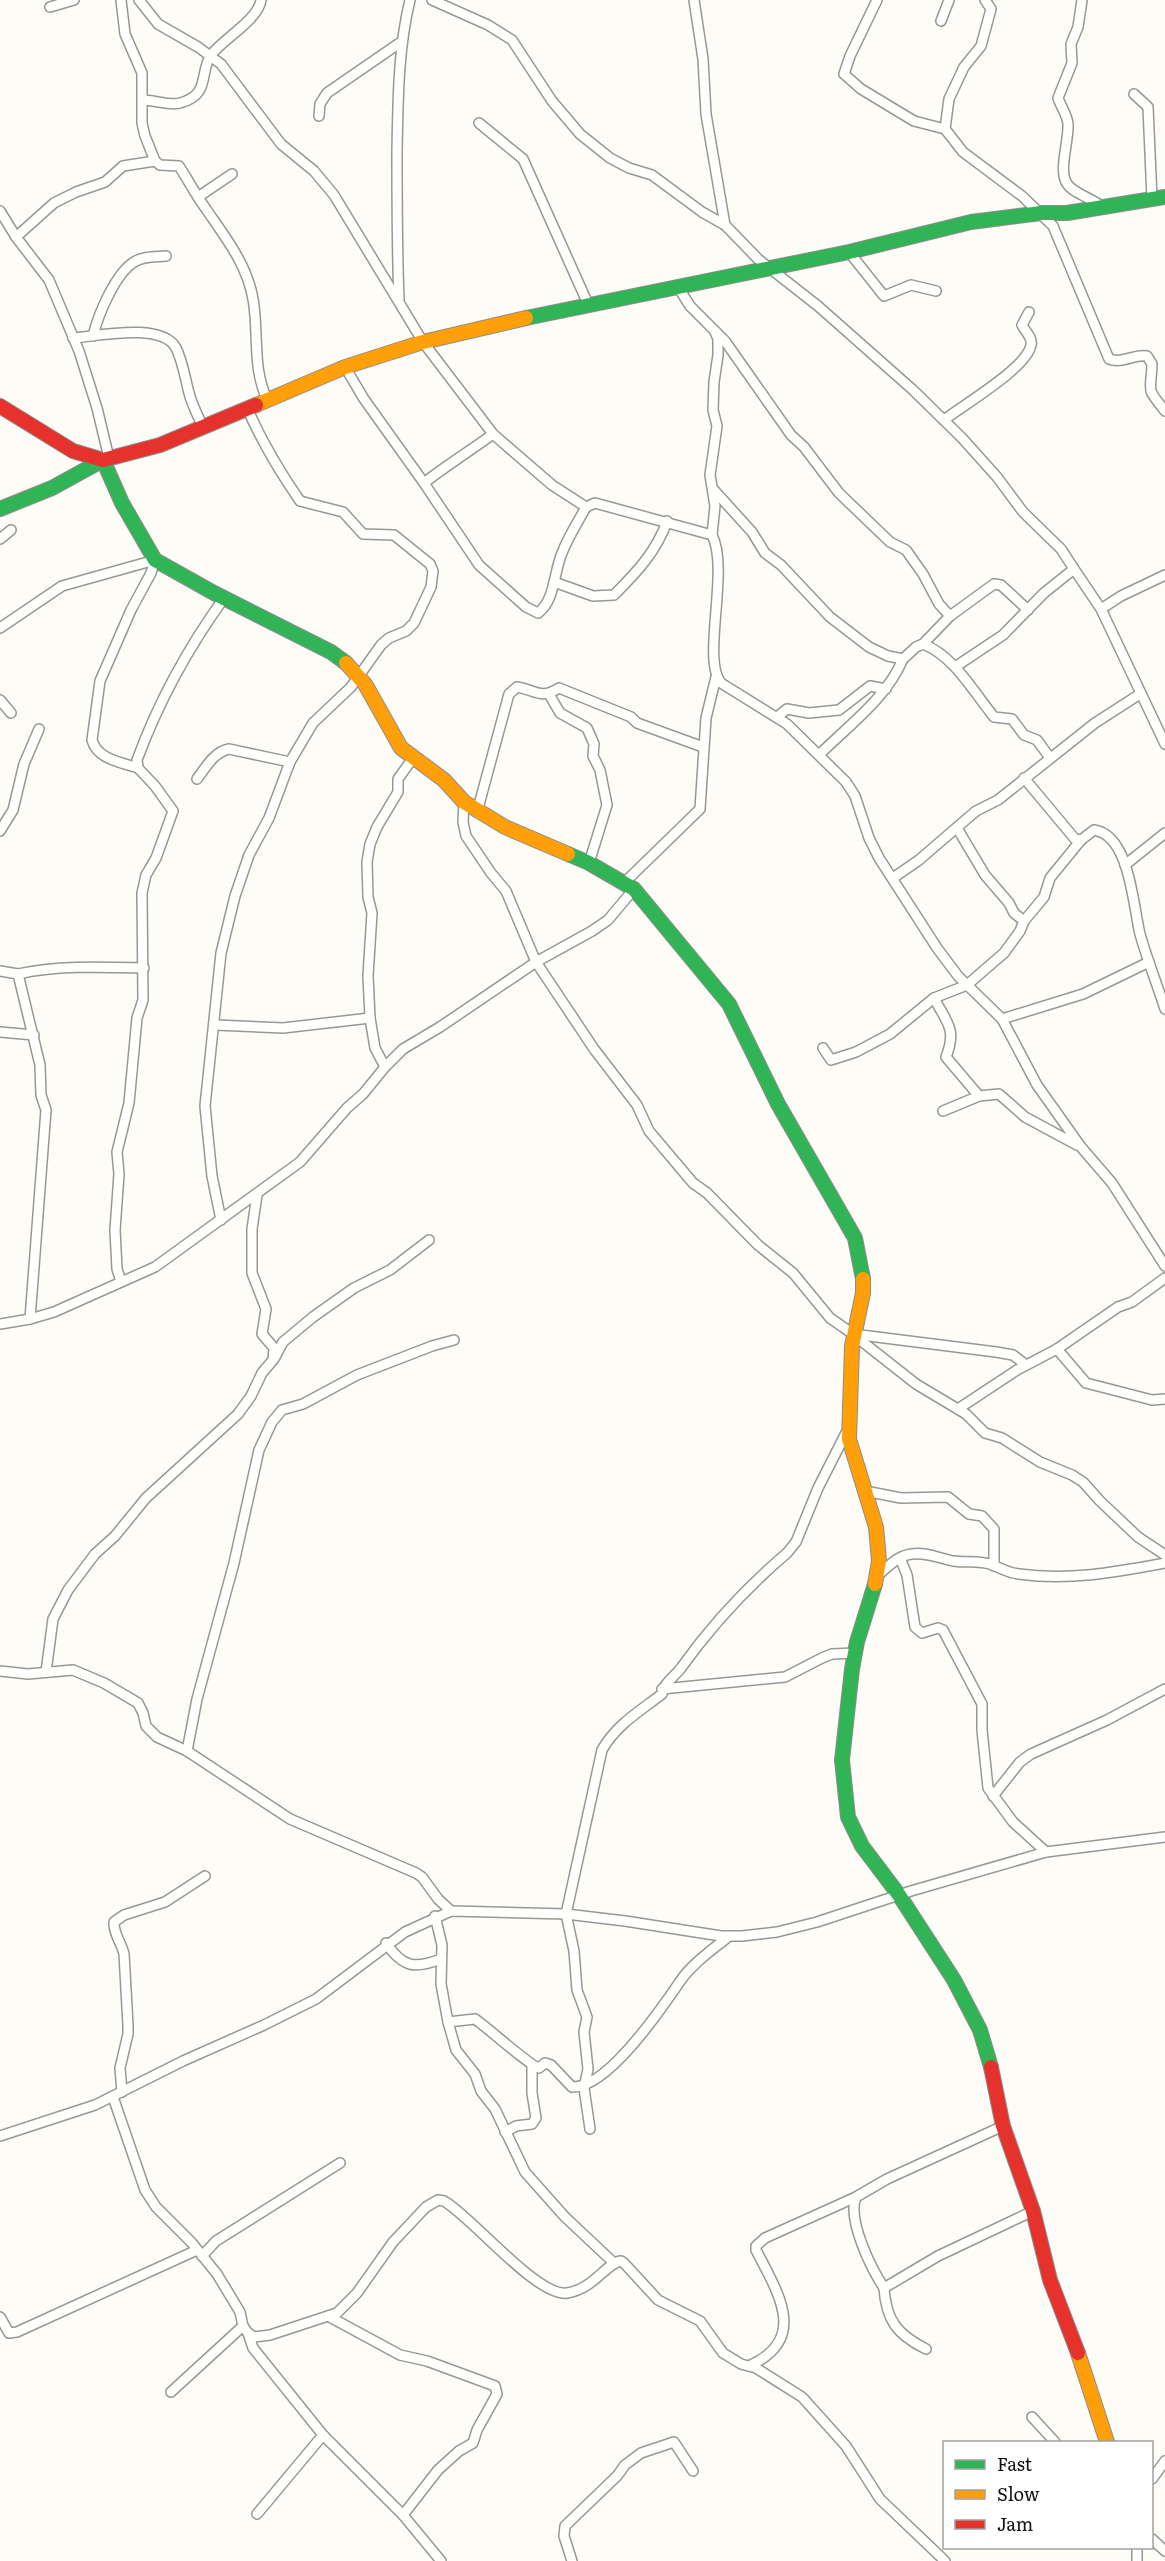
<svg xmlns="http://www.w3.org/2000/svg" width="1165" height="2561" font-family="Literata,serif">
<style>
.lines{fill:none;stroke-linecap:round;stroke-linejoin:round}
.street-casing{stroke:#979795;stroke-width:12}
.fast-casing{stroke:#8e8d8b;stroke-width:16}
.slow-casing{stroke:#8e8d8b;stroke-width:16}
.jam-casing{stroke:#8e8d8b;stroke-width:16}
.street{stroke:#fffffe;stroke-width:9}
.fast{stroke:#30b455;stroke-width:14}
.slow{stroke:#ff9f0a;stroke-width:14}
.jam{stroke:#e5322d;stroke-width:14}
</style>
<rect width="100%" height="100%" fill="#fdfcf7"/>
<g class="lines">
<defs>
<g id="street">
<path d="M121,0L125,34L142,73V123L145,136L155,161L160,165L179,166C188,180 196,195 206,209C225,237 247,264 253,299C259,332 252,368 267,399"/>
<path d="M139,0L158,24L198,47L221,64L281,144L314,171L334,195L423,342L493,434L552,485L586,507L595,503L712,535C730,570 701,659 721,683L787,724L846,782L855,796L869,838L879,858L937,948L958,976L1002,1019L1037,1085L1081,1147L1112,1183L1165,1266"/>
<polyline points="432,0 488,25 512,40 552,101 580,134 610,158 629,168 652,175 702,212 725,225 758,259 818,306 913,390 962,438 997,477 1023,512 1061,549 1074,569 1101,609 1165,744"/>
<polyline points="694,0 703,59 706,114 725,225"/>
<polyline points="877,0 850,56 844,74 861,89 914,121 945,129"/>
<path d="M985,0L991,9L981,46L964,67L949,99L945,129L963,152L1022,196L1053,226L1109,359C1123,364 1133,354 1147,356L1152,364C1151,394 1145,386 1165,411"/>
<path d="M1082,0L1078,27L1071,44L1072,63L1058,98C1061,107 1067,114 1068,124C1069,140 1059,168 1066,182C1071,193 1092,198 1101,206"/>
<polyline points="50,7 74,0"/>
<polyline points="941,21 949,0"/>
<polyline points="1134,94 1148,107 1152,199"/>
<path d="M143,100C153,100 172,106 180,103C211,95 199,72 211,55C223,39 258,20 261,0"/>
<polyline points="319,116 320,104 327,93 401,42"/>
<polyline points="479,123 523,159 588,304"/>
<polyline points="198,197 232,174"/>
<polyline points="0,211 16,237 49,280 79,351 97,408 109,458"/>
<polyline points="16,237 54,203 76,192 105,182 123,166 155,161"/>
<polyline points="849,252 884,296 911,285 936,291"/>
<polyline points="678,287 690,306 725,341 791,435 804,447 839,493 890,542 906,550 923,574 939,604 950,616"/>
<path d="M399,300C397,250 397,201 397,152C398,101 398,49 410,0"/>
<path d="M93,336C98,315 115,274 134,262C143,256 155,257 166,256"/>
<path d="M73,338C98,336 162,322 176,348C183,362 185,378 189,393C192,405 198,416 203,427"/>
<path d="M345,367L364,399L424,483L479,565L526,607L538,613C555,601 554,571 562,553C568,537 578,522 586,507"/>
<path d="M944,420C963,405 1027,368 1031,345C1033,338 1025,331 1022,325L1029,312"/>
<path d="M424,483C447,465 470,451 493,434"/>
<path d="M713,489L752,532L765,553L781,565L830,617L869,647L888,656L903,659L916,647L923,644C954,656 973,691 994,717L1012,719L1024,735L1037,740L1050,758"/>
<polyline points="712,535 715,506 710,475 717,426 713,410 714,382 718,355 718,339 715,332"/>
<polyline points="0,539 11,530"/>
<path d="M554,582L593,596L614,595C636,573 657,551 667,521"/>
<polyline points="1101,609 1121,596 1165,575"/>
<polyline points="0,628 62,586 155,560"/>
<polyline points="923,644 950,616 994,584 1001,585 1028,610"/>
<polyline points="955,667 1003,635 1044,593 1074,569"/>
<polyline points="549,694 560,713 587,728 594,744 593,756 600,770 607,805 589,863"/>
<polyline points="0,700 11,713"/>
<polyline points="777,717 787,709 809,713 839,710 870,686 886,689"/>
<path d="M819,755C849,725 886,699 903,659"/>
<path d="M138,768C120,762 97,759 92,740L100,681L131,610L151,573L155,560"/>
<path d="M1024,778L1075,839L1081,840L1094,830C1130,835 1133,906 1140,934C1147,959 1157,984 1165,1009"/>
<path d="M197,779C206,767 214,752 229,749L290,762"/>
<polyline points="464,802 463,822 466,836 491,873 506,891 536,962 594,1049 637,1105 649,1131 693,1183 707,1193 758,1245 793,1273 830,1318 853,1334 996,1352 1013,1355 1026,1365"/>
<path d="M477,812L509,694L517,687C536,690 540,700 559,688L631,717L637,723L703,747"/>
<polyline points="957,828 985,875 1009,903 1014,913 1024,921"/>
<polyline points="0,831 13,810 24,764 39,729"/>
<polyline points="1125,865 1165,833"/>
<polyline points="893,878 919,860 976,811 998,800 1095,723 1140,694"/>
<polyline points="624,883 700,809 706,718 716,677"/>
<polyline points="0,971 18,974 40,1065 41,1095 46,1110 30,1319"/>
<path d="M18,974C57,965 104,967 144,968"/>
<path d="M934,998C947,1023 957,1029 946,1057L979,1096"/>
<polyline points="1002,1019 1083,994 1149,962"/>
<polyline points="215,1025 283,1028 370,1018"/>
<polyline points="0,1032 34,1035"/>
<polyline points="823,1048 831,1060 856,1052 890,1034 934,998 967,985 1004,953 1020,931 1024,921 1044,897 1050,878 1081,840"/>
<polyline points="385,1067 375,1048 370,1018 368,976 372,913 368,897 367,862 370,844 377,827 398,792 398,779 413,758"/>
<polyline points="943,1111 979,1096 999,1094 1025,1117 1077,1145"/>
<path d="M221,1220L212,1176L205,1106L221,953L235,896L249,855L269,818L290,762L313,723L351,687L381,645L389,638L406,631L414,623L431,587L433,571L430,564L394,535L363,534L343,512L300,501C279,471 262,442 247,408"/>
<path d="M121,1281L117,1269L115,1230L119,1174L117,1152L129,1103L137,1018L143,1000L142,893L146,875L156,858L173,811L155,786L138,768L137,760C158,703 188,648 224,598"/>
<polyline points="0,1324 30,1319 54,1312 155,1267 300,1162 347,1108 363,1094 385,1067 403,1049 440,1027 536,962 592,931 608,920 634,889"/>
<polyline points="855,1336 916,1384 966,1414 985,1433 1002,1438 1040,1462 1072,1475 1083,1482 1100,1501 1138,1537 1165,1555"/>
<polyline points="1057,1349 1086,1383 1152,1400 1165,1399"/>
<polyline points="274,1359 283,1342 313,1317 354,1288 390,1270 429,1240"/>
<polyline points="958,1409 1017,1370 1057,1349 1118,1307 1132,1302 1165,1278"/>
<polyline points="865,1491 901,1498 948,1497 969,1514 982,1516 994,1529 994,1566"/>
<polyline points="900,1558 907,1575 915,1627 922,1633 938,1628 943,1630 982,1704 982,1730 988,1788 1013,1822 1046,1852"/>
<path d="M878,1575C888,1567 898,1555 912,1554C926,1552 939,1558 953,1561C967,1563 979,1560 993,1565C1002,1569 1009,1573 1019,1574C1069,1581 1116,1572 1165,1563"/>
<polyline points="0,1671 28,1674 73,1670 104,1683 138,1703 143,1713 146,1726 157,1737 187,1751 290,1819 416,1873 422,1877 438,1899 451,1911"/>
<polyline points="46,1672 53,1619 68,1590 95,1554 115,1536 146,1498 238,1414 251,1396 262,1373 273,1360 274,1348 262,1334 266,1309 252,1273 252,1229 257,1195"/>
<polyline points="662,1689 785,1677 822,1658 832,1654 855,1653"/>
<polyline points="187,1751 197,1699 234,1563 259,1450 272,1422 282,1410 303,1404 357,1375 432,1346 454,1340"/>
<polyline points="993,1796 1020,1762 1031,1754 1107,1720 1165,1689"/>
<polyline points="435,1916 442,1945 441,1984 448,2022 456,2050 475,2074 481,2091 495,2109 525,2172 565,2217 614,2263"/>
<path d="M386,1943C403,1968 415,1969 441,1959"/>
<path d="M448,2022L475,2019C488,2028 530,2066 539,2068L545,2063L551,2065L572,2087C607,2089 662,2008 681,1980C692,1964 713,1949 728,1937"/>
<path d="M122,2092L120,2068L128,2034V2025L124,1954C122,1944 113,1933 114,1922L124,1915L165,1902L205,1876"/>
<path d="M113,2097L145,2190L156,2207L192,2243L217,2274L240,2312L243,2326L248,2333L254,2337L270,2335L337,2313L357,2293L393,2242L426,2207L438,2200L444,2201C472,2217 537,2297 567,2293C594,2289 606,2263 621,2261L624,2263L658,2300L700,2321L723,2353L741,2364L756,2368L802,2397L846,2446L880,2499L945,2561"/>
<path d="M590,2129L584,2088L588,2069L584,2032L587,2017L577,1990L574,1951L566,1914L602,1750C616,1725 640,1711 662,1694C663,1684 675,1676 681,1668C711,1626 747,1587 787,1553L796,1542L818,1488L848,1429"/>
<polyline points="505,2132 516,2126 532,2124 536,2118 532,2093 532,2067"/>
<polyline points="0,2136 95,2105 183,2061 264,2025 316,1999 405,1932 451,1911 566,1914 625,1921 721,1936 742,1936 777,1932 817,1922 911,1891 1046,1852 1165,1837"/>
<path d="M856,2197C847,2220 871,2268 884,2288"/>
<polyline points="202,2256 216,2241 340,2163"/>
<polyline points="328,2316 400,2355 427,2361 495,2386 497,2394 477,2430 473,2443 459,2451 438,2470 403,2515"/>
<polyline points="0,2317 9,2333 17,2332 197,2250"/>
<polyline points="248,2333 253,2348 323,2435 403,2515 441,2561"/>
<path d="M926,2349C898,2335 886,2321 884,2288L938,2256L1033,2211"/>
<path d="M749,2366C809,2339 778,2293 756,2250V2246L765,2238L856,2197L887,2179L1003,2126"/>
<polyline points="171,2392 243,2326"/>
<polyline points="1032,2417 1055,2442"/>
<polyline points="1152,2479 1165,2461"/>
<polyline points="257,2514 323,2435"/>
<polyline points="1152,2539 1165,2551"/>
<polyline points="1137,2548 1137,2561"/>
<polyline points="572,2561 564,2536 565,2526 617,2476 625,2465 641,2453 674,2442 693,2471"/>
</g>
<g id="fast">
<polyline points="526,318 849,252 971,222 1041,213 1067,213 1165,197"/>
<polyline points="0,509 52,488 103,460 122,503 155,560 214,593 331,652 346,663"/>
<polyline points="568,854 589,863 634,889 729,1004 778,1104 855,1238 863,1279"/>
<polyline points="875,1584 857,1642 852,1669 842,1760 848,1817 862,1846 899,1895 954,1980 980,2030 991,2067"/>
</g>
<g id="slow">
<polyline points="256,405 345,367 423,342 526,318"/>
<polyline points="346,663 365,684 401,748 444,780 464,802 505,827 568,854"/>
<polyline points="863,1279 863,1293 852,1346 849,1439 876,1527 879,1561 875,1584"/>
<polyline points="1078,2353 1107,2442"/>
</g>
<g id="jam">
<polyline points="0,406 73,451 103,460 160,445 256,405"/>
<polyline points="991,2067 1003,2126 1033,2211 1050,2280 1078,2353"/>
</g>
</defs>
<!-- street casing -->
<use href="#street" class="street-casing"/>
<!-- fast casing -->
<use href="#fast" class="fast-casing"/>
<!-- slow casing -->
<use href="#slow" class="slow-casing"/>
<!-- jam casing -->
<use href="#jam" class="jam-casing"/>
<!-- street -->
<use href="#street" class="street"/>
<!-- fast -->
<use href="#fast" class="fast"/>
<!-- slow -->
<use href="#slow" class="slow"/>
<!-- jam -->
<use href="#jam" class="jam"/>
</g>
<!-- legend -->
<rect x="943" y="2441" width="210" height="108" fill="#ffffff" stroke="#a0a0a0" stroke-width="1.5"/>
<rect x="955" y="2460" width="30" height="9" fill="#30b455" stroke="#a0a0a0" stroke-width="1.5"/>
<text x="997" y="2471" font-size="18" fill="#111111">Fast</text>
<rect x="955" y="2490" width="30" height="9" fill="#ff9f0a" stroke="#a0a0a0" stroke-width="1.5"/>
<text x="997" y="2501" font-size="18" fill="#111111">Slow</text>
<rect x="955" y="2520" width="30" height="9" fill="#e5322d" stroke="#a0a0a0" stroke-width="1.5"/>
<text x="997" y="2531" font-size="18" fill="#111111">Jam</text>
</svg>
